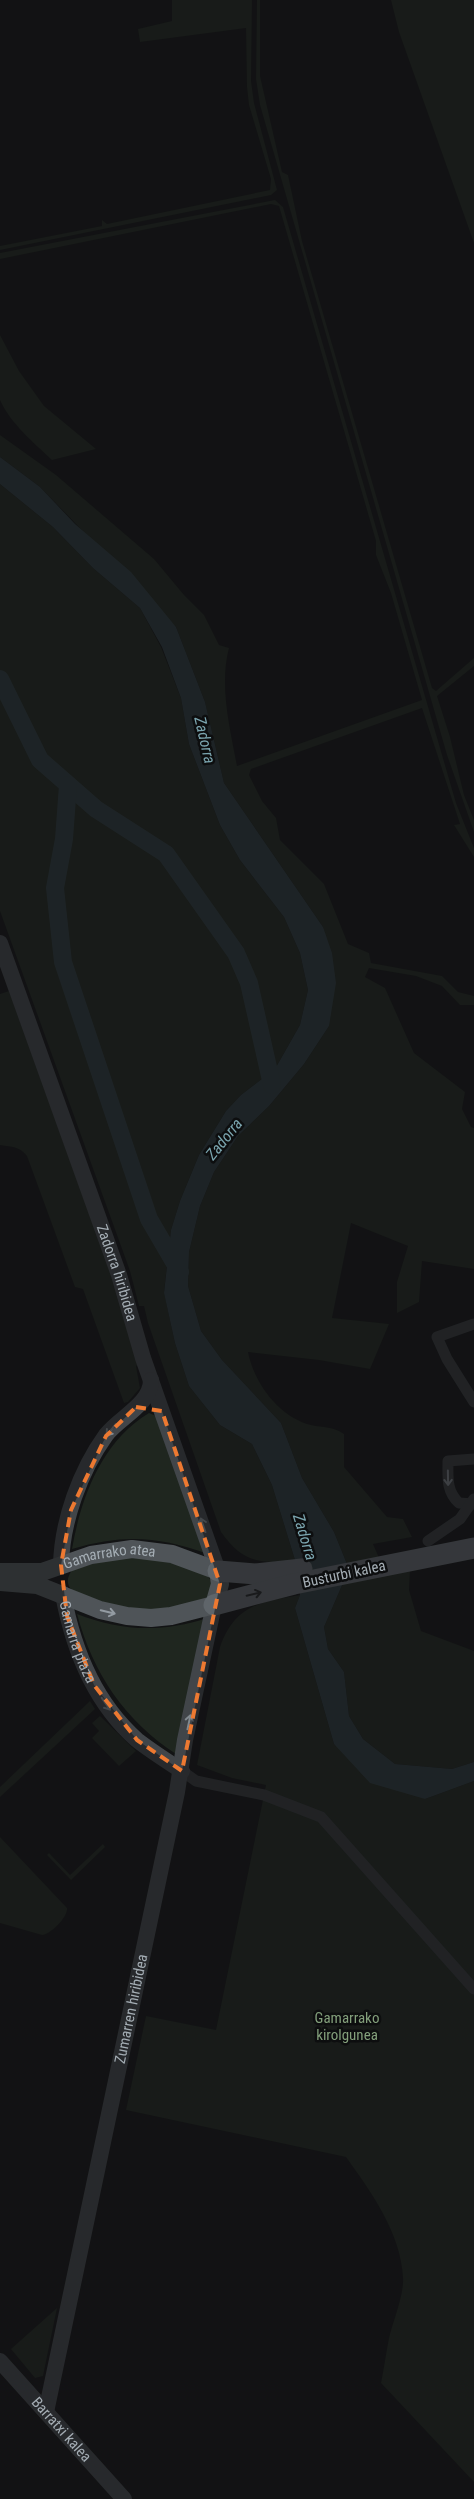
<svg xmlns="http://www.w3.org/2000/svg" width="474" height="2499" font-family="'Roboto Condensed',sans-serif">
<style>
.green{fill:#1f261f}
.water{fill:#2c393c}
.lines{fill:none;stroke-linecap:round;stroke-linejoin:round}
.river{stroke:#2c393c;stroke-width:18}
.street{stroke:#333639;stroke-width:11}
.secondary{stroke:#414549;stroke-width:16}
.primary{stroke:#4f5458;stroke-width:18}
.highway{stroke:#5f656a;stroke-width:21}
.oneway{stroke:#81898f}
.oneway2{stroke:#71777d}
.oneway3{stroke:#222426}
.oneway4{stroke:#939ba2}
.marked{fill:none;stroke:#ed7931;stroke-width:4;stroke-dasharray:10 6;stroke-linejoin:round}
.labels{text-anchor:middle;dominant-baseline:central;stroke-width:5;stroke-linejoin:round;paint-order:stroke}
.street-label{font-size:15px;fill:#a4adb4;stroke:#0d0e0f}
.park-label{font-size:15px;fill:#839f7b;stroke:#0d0e0f}
.water-label{font-size:16px;font-style:italic;fill:#7ba5af;stroke:#0d0e0f}
</style>
<rect width="100%" height="100%" fill="#121314"/>
<!-- green -->
<g class="green">
<polygon points="172,0 252,0 251,81 254,103 277,190 271,195 0,250 0,246 102,226 102,220 107,224 270,190 271,179 249,105 247,87 246,28 140,42 138,29 172,21"/>
<polygon points="257,0 260,0 260,76 282,172 288,175 302,241 432,688 436,691 474,658 474,666 437,696 450,737 464,795 474,820 474,832 447,755 260,105 256,79"/>
<polygon points="391,0 474,0 474,243 399,32"/>
<path d="M275,200L283,207L456,803L474,848V857L454,825L460,824L422,708L251,769L249,775L262,801L276,818L280,840L324,884L348,944L369,953L371,963L442,976L458,992L474,996V1005H460L442,986L416,976L369,968L365,977L385,988L414,1053L465,1092L462,1109L471,1127L474,1128V1269L422,1261L419,1302L397,1313V1282L408,1246L351,1223L332,1318L389,1324L370,1369L319,1360L248,1352C254,1383 279,1417 311,1425C324,1428 333,1426 344,1434V1467L387,1517L403,1519L412,1537L373,1544L386,1574L410,1570L409,1590L421,1631L474,1651V1762L452,1769L395,1764L363,1739L349,1716L344,1672L328,1649L324,1627L349,1569L334,1532L302,1478L281,1423L222,1360L201,1331L188,1286L189,1252L200,1206L214,1172L238,1136L269,1106L304,1064L329,1026L323,927L224,783L205,702L176,627L40,487L0,457V435L56,475L154,559L184,595L204,615L219,645L229,648C219,686 230,728 237,766L422,700L391,593L376,555V541L279,206L271,204L0,259V253Z"/>
<path d="M0,335L19,371L44,406L96,449L52,460C34,443 10,423 0,400Z"/>
<path d="M0,484L53,527L93,568L140,608L161,647L181,698L189,744L220,825L240,860L284,917L300,953L308,990L300,1025L275,1069L241,1095L226,1111L199,1155L180,1201L171,1230L164,1292L175,1343L189,1386L220,1425L252,1444L272,1485L295,1560C260,1565 242,1562 221,1532L148,1323L144,1306H139L130,1271L0,911Z"/>
<path d="M9,991L111,1275L139,1364L136,1366L140,1388L128,1402L124,1403L83,1289L75,1287L27,1156C19,1146 12,1147 0,1145V994Z"/>
<path d="M149,1413L156,1416L208,1554C158,1536 123,1534 72,1549C81,1497 102,1441 149,1413Z"/>
<path d="M155,1557L207,1575L212,1582L208,1599C192,1603 175,1609 159,1611C142,1612 80,1602 70,1588C66,1582 68,1576 72,1570L112,1558Z"/>
<path d="M300,1595L295,1608L334,1744L425,1799L474,1781V2482L381,2383C384,2368 386,2353 389,2338C393,2321 404,2295 403,2278C401,2233 371,2192 346,2157L126,2110L146,2016L216,2030L266,1785L232,1778L197,1765L220,1647C235,1605 260,1602 300,1595Z"/>
<path d="M77,1614C120,1631 162,1633 207,1618L176,1754C124,1720 93,1673 77,1614Z"/>
<polygon points="90,1701 95,1709 0,1797 0,1787"/>
<polygon points="100,1716 136,1751 119,1766 92,1738 99,1731 92,1723"/>
<path d="M0,1837L67,1908C68,1917 51,1934 42,1935L0,1923Z"/>
<polygon points="103,1844 105,1847 71,1880 47,1855 49,1853 70,1875"/>
<polygon points="57,2308 43,2376 35,2378 11,2349"/>
</g>
<!-- water -->
<polygon class="water" points="0,457 40,487 75,524 131,572 176,627 205,702 224,783 323,927 332,953 336,983 329,1026 304,1064 269,1106 238,1136 214,1172 200,1206 189,1252 188,1286 201,1331 222,1360 281,1423 302,1478 334,1532 349,1569 324,1627 328,1649 344,1672 349,1716 363,1739 395,1764 452,1769 474,1762 474,1781 425,1799 370,1783 334,1744 295,1608 300,1595 295,1560 272,1485 252,1444 220,1425 189,1386 175,1343 164,1293 171,1230 180,1201 199,1155 226,1111 241,1095 275,1069 300,1025 308,990 300,953 284,917 240,860 220,825 189,744 181,698 162,647 140,608 93,568 53,527 0,484"/>
<g class="lines">
<!-- river -->
<g class="river">
<polyline points="0,679 40,760 96,809 166,854 236,953 249,983 272,1085"/>
<polyline points="68,785 64,839 55,888 63,962 149,1219 180,1272"/>
</g>
<!-- street -->
<g class="street">
<polyline points="474,1324 437,1337 447,1359 474,1402"/>
<path d="M474,1459L448,1461C448,1477 446,1491 459,1503L474,1504"/>
<polyline points="428,1541 460,1519 474,1499"/>
<polyline points="182,1771 196,1781 264,1795 321,1817 474,1989"/>
</g>
<!-- secondary -->
<g class="secondary">
<path id="s1" d="M0,943L119,1275L143,1358L218,1571"/>
<path d="M61,1565C62,1521 80,1471 106,1435C120,1417 151,1404 151,1380"/>
<path id="s2" d="M63,1594C73,1649 94,1702 137,1740C151,1751 167,1761 182,1771"/>
<path id="s3" d="M0,2361L124,2499"/>
<path id="s4" d="M46,2412L177,1792L185,1740L214,1605"/>
</g>
<!-- primary -->
<path class="primary" id="s5" d="M0,1572H42L91,1555L132,1549L172,1554L218,1571L220,1584L214,1605L171,1616L151,1618L127,1616L100,1610L37,1585L0,1582"/>
<!-- highway -->
<g class="highway">
<polyline points="218,1571 256,1574 302,1569"/>
<polyline points="214,1605 294,1584 474,1548"/>
</g>
</g>
<!-- one-way arrows -->
<defs><path id="oneway-shaft" d="M-6 0H5M1.5-3L5.5 0L1.5 3" fill="none" stroke-width="1.6" stroke-linecap="round" stroke-linejoin="round" transform="scale(1.25)"/></defs>
<g class="oneway">
<use href="#oneway-shaft" transform="translate(111 1430) rotate(129)"/>
<use href="#oneway-shaft" transform="translate(203 1525) rotate(-109)"/>
<use href="#oneway-shaft" transform="translate(106 1704) rotate(55)"/>
<use href="#oneway-shaft" transform="translate(189 1722) rotate(-78)"/>
</g>
<use class="oneway2" href="#oneway-shaft" transform="translate(448 1478) rotate(89)"/>
<use class="oneway3" href="#oneway-shaft" transform="translate(254 1594) rotate(-13)"/>
<use class="oneway4" href="#oneway-shaft" transform="translate(108 1612) rotate(14)"/>
<!-- marked area -->
<path d="M0 0H474V2499H0ZM136,1407L162,1411L220,1584L182,1771L137,1740L94,1685L67,1616L61,1565L71,1510L106,1436Z" fill="#121314" fill-opacity=".55" fill-rule="evenodd"/>
<path class="marked" d="M136,1407L162,1411L220,1584L182,1771L137,1740L94,1685L67,1616L61,1565L71,1510L106,1436Z"/>
<g class="labels">
<!-- street labels -->
<g class="street-label">
<text stroke="none"><textPath href="#s1" startOffset="350">Zadorra hiribidea</textPath></text>
<text stroke="none"><textPath href="#s5" startOffset="112">Gamarrako atea</textPath></text>
<text transform="translate(344 1574) rotate(-12)">Busturbi kalea</text>
<text stroke="none"><textPath href="#s2" startOffset="50">Gamarra plaza</textPath></text>
<text stroke="none"><textPath href="#s4" startOffset="412">Zumarren hiribidea</textPath></text>
<text stroke="none"><textPath href="#s3" startOffset="92">Barratxi kalea</textPath></text>
</g>
<!-- park labels -->
<g class="park-label">
<text x="347" y="2018">Gamarrako<tspan x="347" dy="17">kirolgunea</tspan></text>
</g>
<!-- water labels -->
<g class="water-label">
<text transform="translate(205 740) rotate(77)">Zadorra</text>
<text transform="translate(224 1139) rotate(-51)">Zadorra</text>
<text transform="translate(305 1537) rotate(73)">Zadorra</text>
</g>
</g>
</svg>
